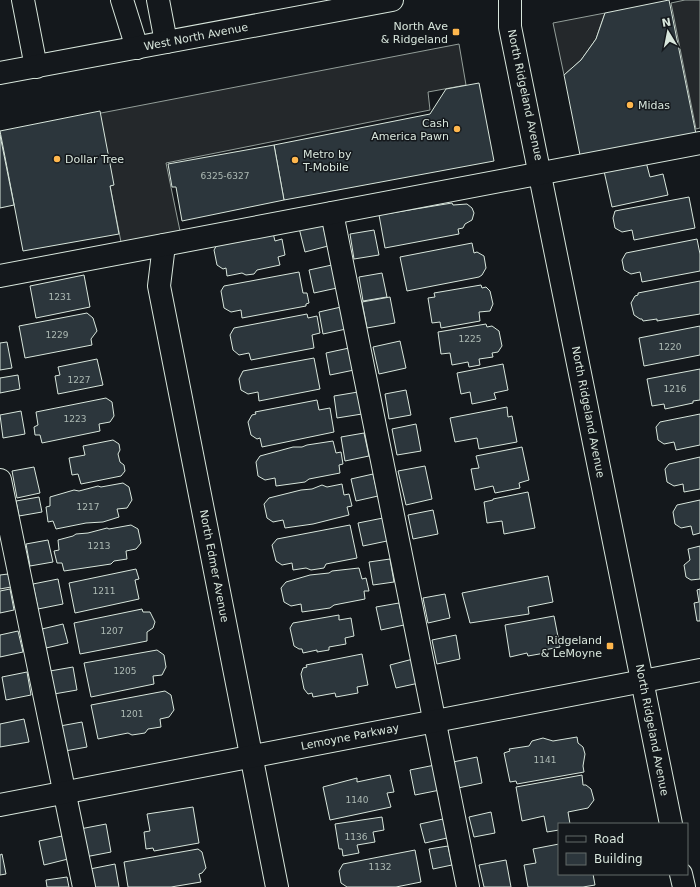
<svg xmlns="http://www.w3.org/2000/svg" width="700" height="887" font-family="'DejaVu Sans',sans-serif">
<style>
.parking{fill:#24282b;stroke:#939e99}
.building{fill:#2c363c;stroke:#d8e6dc}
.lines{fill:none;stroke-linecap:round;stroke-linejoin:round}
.minor-casing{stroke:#d8e6dc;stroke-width:24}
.major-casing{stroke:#d8e6dc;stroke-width:24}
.minor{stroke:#14181c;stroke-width:22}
.major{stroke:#14181c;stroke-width:22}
.poi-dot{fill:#ffb74d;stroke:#14181c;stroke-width:1.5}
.labels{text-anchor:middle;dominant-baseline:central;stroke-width:3;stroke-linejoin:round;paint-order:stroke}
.number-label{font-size:9px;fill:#adbab4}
.poi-label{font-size:11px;fill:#d8e6dc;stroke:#14181c;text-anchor:end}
.street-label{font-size:11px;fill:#d8e6dc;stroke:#14181c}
</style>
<rect width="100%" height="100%" fill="#14181c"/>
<!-- parking -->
<g class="parking">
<polygon points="685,0 700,0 700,128 696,129 671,3"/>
<polygon points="605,13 596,39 581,60 564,75 553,23"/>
<polygon points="459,44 466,85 428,92 430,110 166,163 180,231 121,242 96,114"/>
</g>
<!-- building -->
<g class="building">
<polygon points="669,0 696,134 580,155 564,75 581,60 596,39 605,13"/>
<polygon points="479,83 494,161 284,200 274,145 430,114 446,89"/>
<polygon points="100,111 114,185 110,186 119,234 23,251 0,131"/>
<polygon points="0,135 14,205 0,208"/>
<polygon points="274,145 284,200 182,221 176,187 172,187 168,164"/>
<polygon points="646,162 650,177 663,174 668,195 612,207 604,171"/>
<polygon points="689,197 695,228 634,240 632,230 622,232 615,228 613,218 615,211"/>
<polygon points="452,203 453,205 467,204 472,208 474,213 472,220 465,224 463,228 458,229 459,234 385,248 379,215"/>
<polygon points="322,222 328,246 305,252 299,228"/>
<polygon points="374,230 379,255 354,259 350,234"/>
<polygon points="273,233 275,241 282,239 285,255 278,257 280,265 257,270 254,274 246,275 242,273 227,276 226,268 223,269 217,265 214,250 218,243"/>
<polygon points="697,239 700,254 700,271 642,282 640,272 631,274 624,270 622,260 626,253"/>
<polygon points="472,243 474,253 477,252 484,256 486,268 482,275 479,277 407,291 400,257"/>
<polygon points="332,265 337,288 314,293 309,270"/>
<polygon points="299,272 303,293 307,293 309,303 306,304 306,306 242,318 241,310 231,312 224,308 221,291 224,286"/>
<polygon points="382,273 387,297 363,301 359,277"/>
<polygon points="84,275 90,307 36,318 30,286"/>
<polygon points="700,281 700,314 657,321 657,319 643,321 642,319 640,319 634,315 631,303 635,296 638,295 638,293"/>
<polygon points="481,285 482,288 486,287 490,291 493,304 490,311 479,312 480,321 441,328 440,322 432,323 428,298 435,297 434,293"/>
<polygon points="390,297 395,323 367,328 362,302"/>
<polygon points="341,307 346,329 323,334 319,312"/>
<polygon points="87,313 93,318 97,331 91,339 92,345 25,358 19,326"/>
<polygon points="307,314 308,318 317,316 320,333 312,335 314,348 251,360 249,353 239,355 233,350 230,335 234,328"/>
<polygon points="486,324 487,327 492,326 499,331 502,346 498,352 492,353 493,357 479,359 480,365 469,367 468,362 452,365 450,353 441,354 438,332"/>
<polygon points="700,326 700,355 644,366 639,338"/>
<polygon points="400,341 406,368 379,374 373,347"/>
<polygon points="7,342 12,368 0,370 0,343"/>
<polygon points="349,348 354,370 330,375 326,353"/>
<polygon points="314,358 320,389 259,401 258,392 248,394 241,390 239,379 243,371"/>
<polygon points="97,359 103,385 58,394 55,376 60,375 58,367"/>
<polygon points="503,364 508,390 494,393 496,399 472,404 470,392 461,394 457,373"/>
<polygon points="700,369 700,400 693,401 693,403 665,409 664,404 652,406 647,379"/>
<polygon points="18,375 20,389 0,393 0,378"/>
<polygon points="406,390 411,415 389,419 385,394"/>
<polygon points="358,392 362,414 337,418 334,396"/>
<polygon points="106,398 112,402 114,416 110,422 99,424 100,431 42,443 40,435 35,435 34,427 38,425 36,412"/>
<polygon points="317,400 319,410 330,408 334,432 262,447 260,438 257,439 251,435 248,422 252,415 256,414 255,412"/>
<polygon points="507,407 508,417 512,416 517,442 479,449 477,438 455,442 450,418"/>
<polygon points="21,411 25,434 3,438 0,415"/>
<polygon points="700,414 700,445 676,450 674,442 664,444 658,440 656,427 660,422"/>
<polygon points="416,424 421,451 397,455 392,429"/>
<polygon points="364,433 369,456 345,461 341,437"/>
<polygon points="113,440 119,444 120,450 118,454 120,462 124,465 125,471 121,476 81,484 78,474 72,475 69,458 85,455 83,446"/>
<polygon points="333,441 336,453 341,452 343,464 339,465 340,473 309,479 305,482 276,486 275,478 265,480 258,476 256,462 260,456 293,447 302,447 307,445"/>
<polygon points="522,447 529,480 519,483 520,488 495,493 493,486 475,490 471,469 479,468 476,456"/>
<polygon points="700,457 700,489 684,492 683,484 674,486 667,482 665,469 669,464"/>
<polygon points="425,466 432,499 406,505 398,471"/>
<polygon points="34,467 40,493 17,498 12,471"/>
<polygon points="373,474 378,496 356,501 351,479"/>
<polygon points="123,483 129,487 132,500 127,508 117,509 119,517 103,522 86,523 56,529 53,521 48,522 46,507 50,506 50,497 74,490 79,491 98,486 101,487"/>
<polygon points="342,484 344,495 349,494 352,506 347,507 349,515 313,524 285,528 283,520 273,522 267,518 264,504 269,498 301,490 312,489 322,485 327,487"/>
<polygon points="528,492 535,528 504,534 502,521 487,523 484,502 493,500 493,499"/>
<polygon points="39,497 42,512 19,516 16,501"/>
<polygon points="700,500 700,533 693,535 691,526 681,528 675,524 673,512 677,505"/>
<polygon points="433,510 438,534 413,539 408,515"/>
<polygon points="383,518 387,541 363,546 358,523"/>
<polygon points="131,525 138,529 141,543 136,549 126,551 127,559 114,561 111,564 64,571 62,563 57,563 54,551 59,550 58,540 73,536 76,534 88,533 107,528 109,529"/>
<polygon points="350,525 357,558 326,564 324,568 311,570 306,568 293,570 292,563 282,565 276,561 272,545 277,539"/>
<polygon points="48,540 53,562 30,566 26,544"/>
<polygon points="700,546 700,579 691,580 686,577 684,565 690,560 688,549"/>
<polygon points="390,559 394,582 373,585 369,562"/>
<polygon points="359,568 362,579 366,578 369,591 364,591 365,599 334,605 330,608 302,612 301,604 291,606 284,602 281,588 286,582 310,575 329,573 332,571"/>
<polygon points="136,569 139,579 135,580 139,599 75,613 69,583"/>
<polygon points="8,574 11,587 0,589 0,575"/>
<polygon points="548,576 553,602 528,607 529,614 470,623 462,593"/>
<polygon points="58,579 63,604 38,609 33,584"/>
<polygon points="10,589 14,610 0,613 0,591"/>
<polygon points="700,589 700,621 697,621 694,603 699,602 697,590"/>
<polygon points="445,594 450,618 428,623 423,598"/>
<polygon points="399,603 404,625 381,630 376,607"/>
<polygon points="142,609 143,612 150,612 155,622 153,628 147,632 147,641 80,654 74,623"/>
<polygon points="339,615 339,620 351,618 354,636 345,638 346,644 329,647 329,650 317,652 317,650 303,653 302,649 299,649 294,646 290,628 293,623"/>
<polygon points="554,616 560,647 544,650 545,653 528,656 527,653 510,657 505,625"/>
<polygon points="63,624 68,643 46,648 42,629"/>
<polygon points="18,631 23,652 0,657 0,635"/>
<polygon points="456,635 460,659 437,664 432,640"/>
<polygon points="157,650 164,655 166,667 162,675 153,676 154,684 91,697 84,663"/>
<polygon points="362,654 368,685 357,687 358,693 336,697 335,693 313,697 312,693 308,694 304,689 301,674 303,668 307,667 306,665"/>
<polygon points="413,659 419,683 396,688 390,665"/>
<polygon points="73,667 77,690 54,694 50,671"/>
<polygon points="27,672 31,695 6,700 2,677"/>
<polygon points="165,691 171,695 174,710 169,717 160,719 161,727 148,729 145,733 132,735 128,733 98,739 91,705"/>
<polygon points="24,719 29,742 0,747 0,724"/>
<polygon points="82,722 87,747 65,751 60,726"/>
<polygon points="577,737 578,743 583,747 585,754 583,766 584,772 517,784 516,781 510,782 504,753 510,751 509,749 529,746 532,741 543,738 553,741"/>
<polygon points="477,757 482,783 458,788 453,762"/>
<polygon points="435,765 440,790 415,795 410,770"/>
<polygon points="390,775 394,792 387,793 391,807 330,820 323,787 357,778 357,782"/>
<polygon points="582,775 583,785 586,785 591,789 594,800 588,808 568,812 570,824 559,824 559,830 547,832 544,816 522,821 516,787"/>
<polygon points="193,807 199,843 154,851 153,848 146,849 144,832 150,831 147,814"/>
<polygon points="491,812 495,833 474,837 469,817"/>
<polygon points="382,817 384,830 373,832 375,842 357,845 359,853 343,856 342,849 339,849 335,824"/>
<polygon points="443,819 447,838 425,843 420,824"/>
<polygon points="106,824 111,852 85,857 80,829"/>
<polygon points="62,836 68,859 44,865 39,841"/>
<polygon points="559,844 559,874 593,874 595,885 583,887 528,887 524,865 536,863 533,849"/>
<polygon points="448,846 452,865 433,869 429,849"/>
<polygon points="198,849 202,852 206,868 202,873 199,874 201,882 171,887 128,887 124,862"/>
<polygon points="415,850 421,882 396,887 347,887 341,883 339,871 343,864"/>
<polygon points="2,854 6,874 0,875 0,855"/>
<polygon points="506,860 511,887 484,887 479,865"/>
<polygon points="115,864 119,887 94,887 90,869"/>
<polygon points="67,877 69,887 47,887 46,880"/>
</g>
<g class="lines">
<defs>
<g id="minor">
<polyline points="23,0 36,67"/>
<polyline points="122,0 137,48"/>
<polyline points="158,0 166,42"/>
<polyline points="510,0 510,27 671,824"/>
<polyline points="332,213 468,887"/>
<polyline points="164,245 159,286 277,887"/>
<polyline points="0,276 700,143"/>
<polyline points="0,480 84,887"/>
<polyline points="0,805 700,670"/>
<polyline points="681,874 684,887"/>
</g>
<polyline id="major" points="0,73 392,0"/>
</defs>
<!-- minor casing -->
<use href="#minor" class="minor-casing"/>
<!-- major casing -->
<use href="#major" class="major-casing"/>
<!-- minor -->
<use href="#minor" class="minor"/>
<!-- major -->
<use href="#major" class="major"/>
</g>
<!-- markers -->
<g class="poi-dot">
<rect x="452" y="28" width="8" height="8" rx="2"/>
<circle cx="630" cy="105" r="4"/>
<circle cx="457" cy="129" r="4"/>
<circle cx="57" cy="159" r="4"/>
<circle cx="295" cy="160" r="4"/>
<rect x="606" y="642" width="8" height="8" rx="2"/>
</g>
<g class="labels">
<!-- number labels -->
<g class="number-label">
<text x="225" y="176">6325-6327</text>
<text x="60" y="297">1231</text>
<text x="57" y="335">1229</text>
<text x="470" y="339">1225</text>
<text x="670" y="347">1220</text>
<text x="79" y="380">1227</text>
<text x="675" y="389">1216</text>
<text x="75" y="419">1223</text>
<text x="88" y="507">1217</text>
<text x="99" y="546">1213</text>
<text x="104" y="591">1211</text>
<text x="112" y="631">1207</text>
<text x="125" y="671">1205</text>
<text x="132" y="714">1201</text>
<text x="545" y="760">1141</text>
<text x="357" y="800">1140</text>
<text x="356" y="837">1136</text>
<text x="380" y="867">1132</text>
</g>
<!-- poi labels -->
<g class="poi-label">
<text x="448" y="26">North Ave<tspan x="448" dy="13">&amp; Ridgeland</tspan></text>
<text x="638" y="105" text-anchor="start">Midas</text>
<text x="449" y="123">Cash<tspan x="449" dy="13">America Pawn</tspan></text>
<text x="303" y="154" text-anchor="start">Metro by<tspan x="303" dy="13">T-Mobile</tspan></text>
<text x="65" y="159" text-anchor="start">Dollar Tree</text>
<text x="602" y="640">Ridgeland<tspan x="602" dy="13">&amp; LeMoyne</tspan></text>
</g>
<!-- street labels -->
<g class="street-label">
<text transform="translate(196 37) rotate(-11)">West North Avenue</text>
<text transform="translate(525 95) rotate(78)">North Ridgeland Avenue</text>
<text transform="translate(588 412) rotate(79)">North Ridgeland Avenue</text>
<text transform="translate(214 566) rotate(79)">North Edmer Avenue</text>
<text transform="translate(652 730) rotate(79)">North Ridgeland Avenue</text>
<text transform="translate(350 737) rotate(-11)">Lemoyne Parkway</text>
</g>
</g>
<!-- legend -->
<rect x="558" y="823" width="130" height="52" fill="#14181c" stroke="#626a69"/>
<rect x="566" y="836" width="20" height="6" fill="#14181c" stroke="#626a69"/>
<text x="594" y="843" font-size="12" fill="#d8e6dc">Road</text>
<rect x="566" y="853" width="20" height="12" fill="#2c363c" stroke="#626a69"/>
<text x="594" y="863" font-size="12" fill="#d8e6dc">Building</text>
<!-- north arrow -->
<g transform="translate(668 32) rotate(350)" stroke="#14181c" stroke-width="3" paint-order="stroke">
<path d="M0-3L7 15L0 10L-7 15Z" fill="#d8e6dc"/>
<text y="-6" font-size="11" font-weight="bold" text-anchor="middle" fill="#d8e6dc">N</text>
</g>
</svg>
